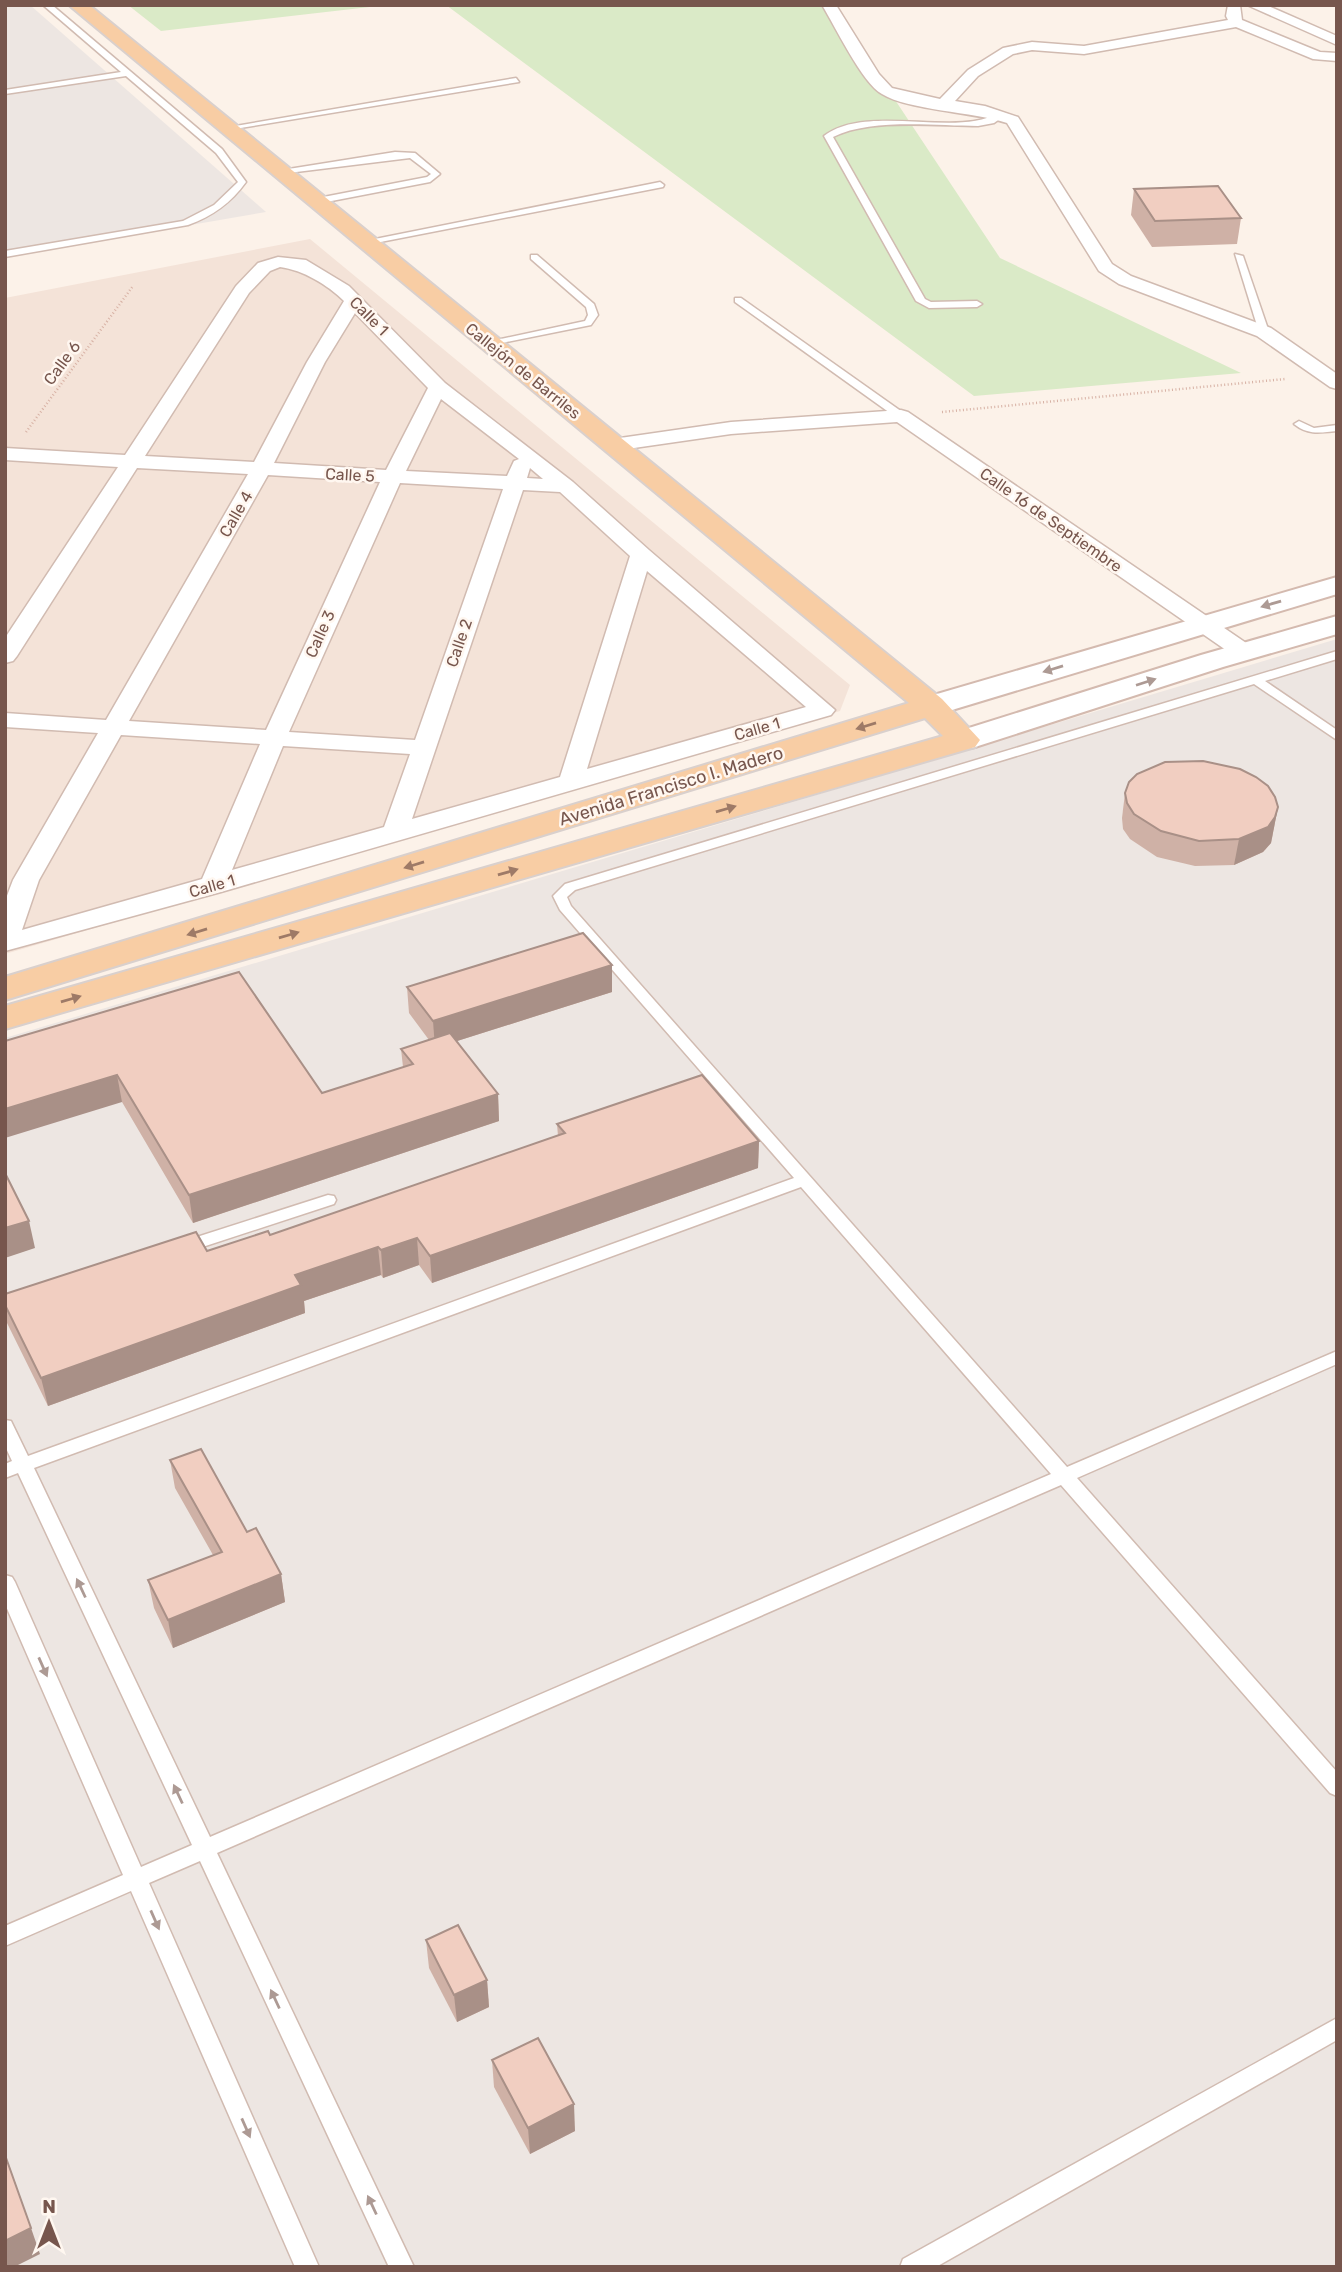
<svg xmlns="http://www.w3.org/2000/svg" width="1342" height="2272" font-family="Rubik,sans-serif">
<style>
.residential{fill:#f4e3d8}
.industrial{fill:#ede6e2}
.green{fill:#daeac7}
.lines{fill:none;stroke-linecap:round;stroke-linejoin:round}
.lane-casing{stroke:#d1bbb1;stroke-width:3}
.street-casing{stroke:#d1bbb1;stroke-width:3}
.secondary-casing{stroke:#d4baaf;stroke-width:4}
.primary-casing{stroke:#d9d0cd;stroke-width:4}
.path{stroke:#d7b1a4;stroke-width:2.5;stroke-dasharray:1 2.5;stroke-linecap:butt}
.lane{fill:#fff;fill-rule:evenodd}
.street{fill:#fff;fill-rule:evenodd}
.secondary{fill:#fff;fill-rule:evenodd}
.primary{fill:#f8cda4;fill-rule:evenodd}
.wall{fill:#cfb1a6}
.shaded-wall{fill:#a99087}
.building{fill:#f1cec1;stroke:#a99087;stroke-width:2}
.oneway{fill:#ad9a94}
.oneway2{fill:#9e7a67}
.labels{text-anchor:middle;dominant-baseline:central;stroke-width:5;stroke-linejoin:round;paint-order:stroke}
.far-street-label{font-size:16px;fill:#77564d;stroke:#fff7f0}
.street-label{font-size:18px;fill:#77564d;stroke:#fff7f0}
</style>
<rect width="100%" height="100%" fill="#fcf2e9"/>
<!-- residential -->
<polygon class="residential" points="310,239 850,685 840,711 5,954 5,298"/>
<!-- industrial -->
<g class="industrial">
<polygon points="5,5 30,5 266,212 5,257"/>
<polygon points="1337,639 1337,2267 5,2267 5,1038"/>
</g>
<!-- green -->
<g class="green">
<polygon points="128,5 387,5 161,31"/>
<polygon points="446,5 832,5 1000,258 1241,373 974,396"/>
</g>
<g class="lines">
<defs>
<g id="lane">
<path d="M43,5H52L222,149L246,182C231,203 213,216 188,225L5,257V251L183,221L214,205L238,182L216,153L126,76L5,94V90L121,72Z"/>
<polygon points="516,78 519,82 228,130 224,128"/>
<path d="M998,113L1005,115L994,123L978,126C935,126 871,118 833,137L925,299L931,302L977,301L982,304L977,307L929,308L916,301L824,136C867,103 957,138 998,113Z"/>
<polygon points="395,152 415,153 440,174 430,182 316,204 312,201 313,199 427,177 431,174 410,158 280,174 276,171"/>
<polygon points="660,182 664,185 663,187 365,245 360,242"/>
<polygon points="1235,254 1243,256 1269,332 1267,334 1259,332"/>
<polygon points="531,255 537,255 594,304 598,315 591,325 487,346 487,342 585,321 588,315 586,307 531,259"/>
<polygon points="735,298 741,298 905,414 905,418 897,418 735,302"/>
<path d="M1299,421L1314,428L1337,425V431C1319,433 1308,435 1294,424Z"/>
<path d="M1337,651V659L1265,681L1337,730V740L1254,684L575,890L567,897L571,906L1067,1467L1337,1351V1364L1077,1478L1337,1772V1796L1330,1793L1061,1485L217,1853L414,2267H389L200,1861L149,1883L319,2267H295L131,1891L5,1946V1926L123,1875L5,1604V1575L12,1577L15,1582L141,1867L192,1845L18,1473L5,1478V1464L12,1461L5,1446V1420L11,1421L28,1456L794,1178L560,910L553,896L565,884ZM801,1187L1051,1474L210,1837L34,1468Z"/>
<polygon points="328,1195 334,1196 336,1200 334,1204 181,1254 173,1248 175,1244"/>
<polygon points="1337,2018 1337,2040 936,2267 900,2267 903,2259"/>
</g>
<g id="street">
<path d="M822,5H836L879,74L892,88L940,99L968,70L1003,48L1032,42L1084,46L1228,20L1226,16L1228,5H1240L1242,20L1320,52L1337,53V61L1313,59L1236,27L1084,54L1032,50L1013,54L978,76L955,101L985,106L1018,117L1112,264L1131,276L1271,328L1337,374V389L1330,387L1257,336L1119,284L1099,271L1007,123C974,112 907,110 882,94C862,83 835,26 822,5Z"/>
<polygon points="1247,5 1266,5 1337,36 1337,45"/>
<path d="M278,257L306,260L349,286L445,383L573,482L649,550L835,710L831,715L221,892L5,951V901L13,880L98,733L5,727V713L106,720L248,474L137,468L17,656L13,661L5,663V638L118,467L5,460V448L125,455L236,286L258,263ZM280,267C303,270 328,285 344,301L307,362L254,462L145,456L249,293L270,271ZM355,313L428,388L386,470L274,463L325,362ZM441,399L519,459L514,461L507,476L406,471ZM530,468L543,479L527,478ZM268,475L380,482L266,730L129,721ZM400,483L503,489L415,740L289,732ZM523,490L560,492L630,556L560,777L412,819ZM647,571L806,707L587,769ZM121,735L260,744L202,879L22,930L39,880ZM283,746L410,754L384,827L232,870Z"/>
<polygon points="901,410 908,412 1252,647 1255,652 1252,657 1236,657 897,422 731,434 613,451 606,449 603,445 606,441 613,439 731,422"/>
</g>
<g id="secondary">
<polygon points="1337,577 1337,594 942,713 931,715 920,713 916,706 920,699"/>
<polygon points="1337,616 1337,634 1223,667 975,747 964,749 953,747 948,740 953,733 1201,655"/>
</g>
<polygon id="primary" points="69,5 89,5 942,699 980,740 975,747 5,1029 5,1006 943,736 925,718 5,1000 5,977 909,703"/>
</defs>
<!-- lane casing -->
<use href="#lane" class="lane-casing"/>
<!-- street casing -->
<use href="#street" class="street-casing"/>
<!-- secondary casing -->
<use href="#secondary" class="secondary-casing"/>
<!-- primary casing -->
<use href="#primary" class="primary-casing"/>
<!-- path -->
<g class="path">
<polyline points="942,412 1285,379"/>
<polyline points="26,432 133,286"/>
</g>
<!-- lane -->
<use href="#lane" class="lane"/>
<!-- street -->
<use href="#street" class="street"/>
<!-- secondary -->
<use href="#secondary" class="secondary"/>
<!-- primary -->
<use href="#primary" class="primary"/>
</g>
<!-- wall -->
<g class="wall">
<polygon points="1134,189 1241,218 1237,244 1152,247 1131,215"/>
<polygon points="1125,793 1278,807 1271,843 1263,852 1234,865 1195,866 1157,857 1130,839 1123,829 1122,818"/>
<polygon points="407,987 612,992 457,1041 498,1094 499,1121 193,1223 122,1102 5,1041 322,1093 403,1067 401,1049 429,1040 409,1013"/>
<polygon points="557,1124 759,1141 758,1168 432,1283 419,1265 383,1278 381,1275 304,1301 305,1313 48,1406 7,1323 5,1315 5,1294 207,1251 270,1235 558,1136"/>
<polygon points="170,1460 247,1532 281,1574 285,1602 173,1648 154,1608 148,1580 213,1555 175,1488"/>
<polygon points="426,1940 487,1980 489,2007 457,2022 429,1968"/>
<polygon points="492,2060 575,2131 530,2154 494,2087"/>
</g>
<!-- shaded-wall -->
<g class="shaded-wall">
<polygon points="1278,807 1271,843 1263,852 1234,865 1239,839"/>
<polygon points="612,965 612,992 435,1048 433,1021"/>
<polygon points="117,1075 122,1102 5,1138 5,1109"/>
<polygon points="498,1094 499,1121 193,1223 189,1195"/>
<polygon points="759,1141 758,1168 432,1283 430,1256"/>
<polygon points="29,1221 35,1248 5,1258 5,1228"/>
<polygon points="417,1238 419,1265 383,1278 381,1250"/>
<polygon points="378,1247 381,1275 304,1301 305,1313 48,1406 41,1378 295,1275"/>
<polygon points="281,1574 285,1602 173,1648 168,1620"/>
<polygon points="487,1980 489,2007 457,2022 454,1995"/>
<polygon points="574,2104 575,2131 530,2154 528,2128"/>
<polygon points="31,2228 40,2254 14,2267 5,2267 5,2241"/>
</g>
<!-- building -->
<g class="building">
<polygon points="1218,186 1241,218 1155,221 1134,189"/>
<polygon points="1203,761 1240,769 1256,777 1268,786 1275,797 1278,807 1275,817 1268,827 1239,839 1199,841 1161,831 1134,814 1127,803 1125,793 1129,782 1137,774 1165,762"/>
<polygon points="583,933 612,965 433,1021 407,987"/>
<polygon points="239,972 322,1093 413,1064 401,1049 450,1033 498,1094 189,1195 117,1075 5,1109 5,1041"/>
<polygon points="702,1075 759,1141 430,1256 417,1238 381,1250 378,1247 295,1275 301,1285 41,1378 5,1305 5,1294 196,1232 207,1251 268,1231 270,1235 565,1133 557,1124"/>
<polygon points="5,1173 29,1221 5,1228"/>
<polygon points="201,1449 247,1532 256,1528 281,1574 168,1620 148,1580 222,1552 170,1460"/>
<polygon points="458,1925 487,1980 454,1995 426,1940"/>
<polygon points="538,2038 574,2104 528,2128 492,2060"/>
<polygon points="5,2155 31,2228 5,2241"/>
</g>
<!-- one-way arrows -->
<defs><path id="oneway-solid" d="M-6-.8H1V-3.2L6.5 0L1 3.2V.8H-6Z" transform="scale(1.75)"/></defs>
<g class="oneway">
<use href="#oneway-solid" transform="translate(1271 604) rotate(164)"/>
<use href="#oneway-solid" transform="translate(1053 669) rotate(163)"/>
<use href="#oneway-solid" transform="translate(1146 682) rotate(-18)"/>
<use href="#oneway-solid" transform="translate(81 1588) rotate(-115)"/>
<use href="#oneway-solid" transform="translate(43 1667) rotate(66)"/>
<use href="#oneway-solid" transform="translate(178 1794) rotate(-115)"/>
<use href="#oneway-solid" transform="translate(155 1920) rotate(66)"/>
<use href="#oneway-solid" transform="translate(275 1999) rotate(-115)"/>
<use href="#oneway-solid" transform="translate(246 2128) rotate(66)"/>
<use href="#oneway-solid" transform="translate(372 2205) rotate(-115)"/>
</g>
<g class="oneway2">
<use href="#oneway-solid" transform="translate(866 726) rotate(163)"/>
<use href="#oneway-solid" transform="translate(726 809) rotate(-16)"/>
<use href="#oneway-solid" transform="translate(414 865) rotate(163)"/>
<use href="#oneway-solid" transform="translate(508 872) rotate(-16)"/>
<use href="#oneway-solid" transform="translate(197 932) rotate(163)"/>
<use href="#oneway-solid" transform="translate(289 935) rotate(-16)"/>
<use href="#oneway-solid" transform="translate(71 999) rotate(-16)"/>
</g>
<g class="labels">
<!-- far-street labels -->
<g class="far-street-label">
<text transform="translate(369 316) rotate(45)">Calle 1</text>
<text transform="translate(62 363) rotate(-54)">Calle 6</text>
<text transform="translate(523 371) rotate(39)">Callejón de Barriles</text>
<text transform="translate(350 475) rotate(3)">Calle 5</text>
<text transform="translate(236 514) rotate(-60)">Calle 4</text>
<text transform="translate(1051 520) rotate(35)">Calle 16 de Septiembre</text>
<text transform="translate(320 634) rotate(-66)">Calle 3</text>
<text transform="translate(459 643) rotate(-71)">Calle 2</text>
<text transform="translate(757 729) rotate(-16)">Calle 1</text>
<text transform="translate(212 886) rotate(-16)">Calle 1</text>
</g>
<!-- street labels -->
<g class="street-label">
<text transform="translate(671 786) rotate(-17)">Avenida Francisco I. Madero</text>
</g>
</g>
<!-- border -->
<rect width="1342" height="2272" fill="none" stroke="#77564d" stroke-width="14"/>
<!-- north arrow -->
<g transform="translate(49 2223)" stroke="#fff7f0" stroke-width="5" paint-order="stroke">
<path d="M0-5L12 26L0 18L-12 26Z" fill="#77564d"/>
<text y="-10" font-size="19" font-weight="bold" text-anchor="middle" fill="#77564d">N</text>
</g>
</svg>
